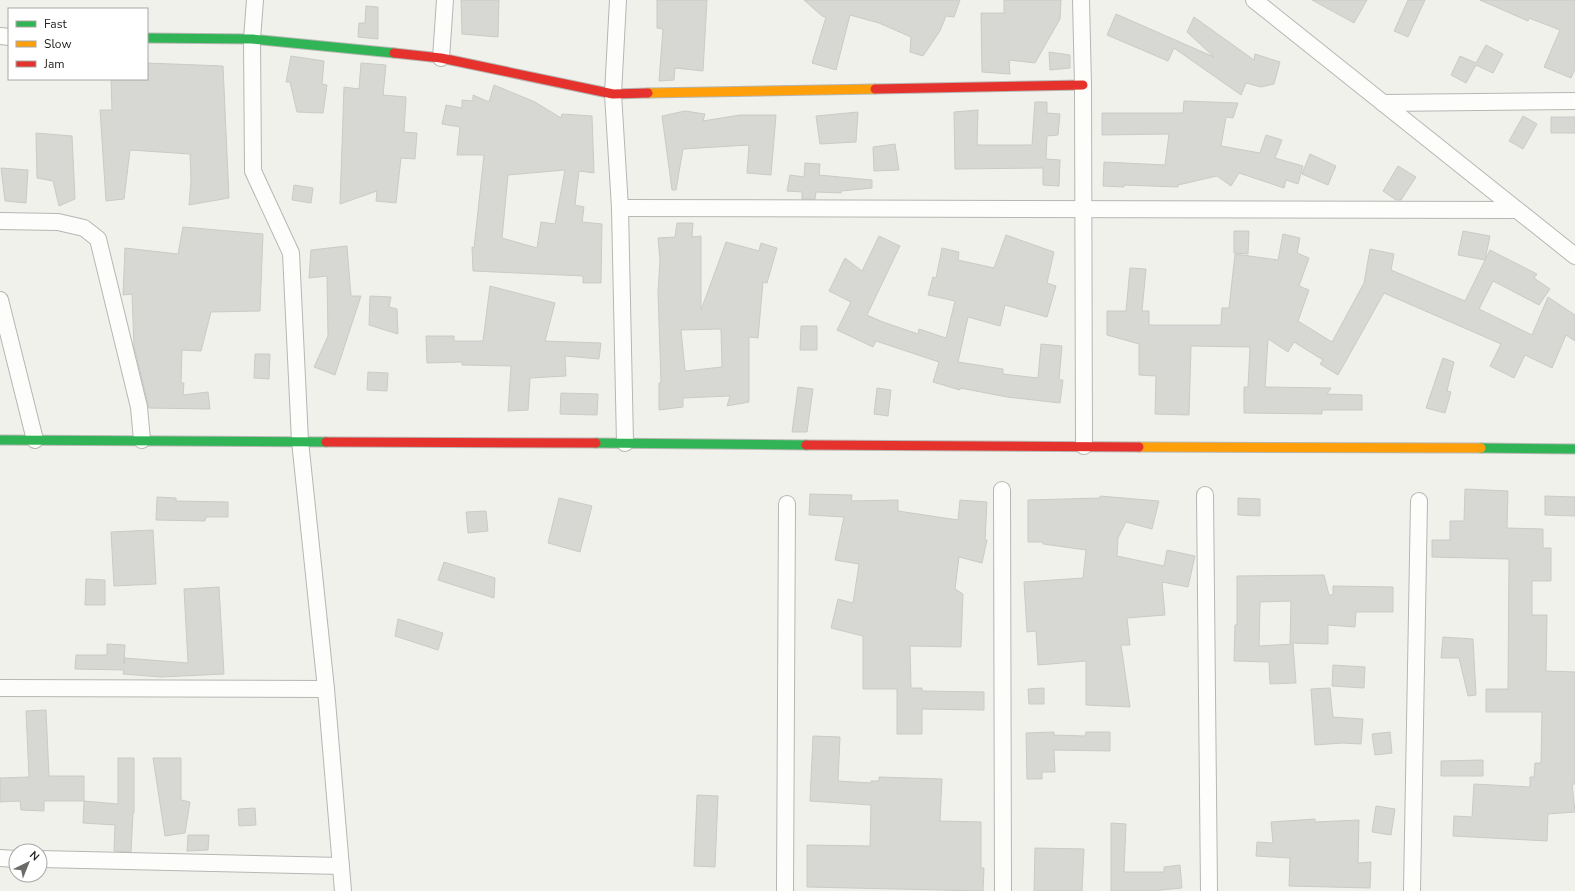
<svg xmlns="http://www.w3.org/2000/svg" width="1575" height="891" font-family="'Nunito Sans',sans-serif">
<style>
.building{fill:#d7d7d4;stroke:#cacac7;fill-rule:evenodd}
.lines{fill:none;stroke-linecap:round;stroke-linejoin:round}
.street-casing{stroke:#b6b6b3;stroke-width:18}
.fast-casing{stroke:#b6b6b3;stroke-width:11}
.slow-casing{stroke:#b6b6b3;stroke-width:11}
.jam-casing{stroke:#b6b6b3;stroke-width:11}
.street{stroke:#fdfdfc;stroke-width:16}
.fast{stroke:#30b455;stroke-width:9}
.slow{stroke:#ff9f0a;stroke-width:9}
.jam{stroke:#e5322d;stroke-width:9}
</style>
<rect width="100%" height="100%" fill="#f1f1ec"/>
<!-- building -->
<g class="building">
<polygon points="461,0 499,0 498,37 462,34"/>
<polygon points="657,0 707,0 703,71 675,68 674,80 659,81 663,29 657,28"/>
<polygon points="804,0 960,0 954,17 946,16 940,31 923,56 910,52 911,37 879,23 850,15 836,70 812,63 826,17 822,16"/>
<polygon points="1004,0 1061,0 1060,19 1035,63 1009,60 1010,74 982,72 981,13 1004,13"/>
<polygon points="1312,0 1367,0 1354,23"/>
<polygon points="1408,0 1425,0 1408,37 1394,31"/>
<polygon points="1480,0 1575,0 1575,69 1571,78 1544,67 1560,30 1529,18 1528,21"/>
<polygon points="366,6 378,7 378,39 358,37 359,23 365,23"/>
<polygon points="1116,14 1214,57 1187,32 1194,17 1254,60 1255,54 1280,62 1274,84 1261,87 1246,83 1241,95 1174,48 1168,61 1107,35"/>
<polygon points="1486,45 1503,54 1493,73 1476,65 1466,83 1451,75 1460,56 1476,63"/>
<polygon points="1049,52 1070,55 1070,68 1050,70"/>
<polygon points="291,56 324,61 322,84 327,85 323,113 297,112 290,82 286,82"/>
<polygon points="147,63 223,66 229,198 189,205 191,180 190,154 130,150 124,199 106,201 100,110 112,110 111,79 147,79"/>
<polygon points="361,63 386,65 383,95 406,97 404,132 417,133 415,159 401,158 396,203 376,201 377,191 340,204 344,87 359,89"/>
<path d="M494,85L535,102L561,118L562,114L592,116L594,173L579,171L575,205L584,207L582,222L602,224L601,283H583V276L473,271L472,247L474,248L484,155H457L460,127L442,124L446,105L462,108V100L473,101V95L489,102ZM565,170L555,224L541,222L537,248L502,238L508,175Z"/>
<polygon points="1184,101 1238,103 1233,118 1226,117 1221,146 1260,153 1266,135 1282,140 1275,158 1303,166 1298,184 1286,180 1284,188 1239,173 1231,186 1217,176 1178,185 1178,187 1124,185 1124,187 1103,186 1104,162 1165,165 1169,134 1102,135 1102,113 1183,113"/>
<polygon points="1035,102 1047,102 1047,113 1060,114 1058,135 1047,136 1046,159 1060,160 1059,186 1043,185 1043,168 955,169 954,112 978,110 977,145 1032,145"/>
<polygon points="685,111 705,114 703,121 740,115 776,115 771,175 747,173 749,145 683,149 676,190 672,190 662,116"/>
<polygon points="858,112 856,142 820,144 816,116"/>
<polygon points="1523,116 1537,124 1523,149 1509,141"/>
<rect x="1551" y="117" width="24" height="16"/>
<polygon points="36,133 72,136 75,199 59,206 53,181 37,178"/>
<polygon points="895,144 899,170 874,171 873,147"/>
<polygon points="1310,154 1336,166 1328,185 1302,174"/>
<polygon points="805,163 820,164 819,175 872,180 872,188 841,191 841,193 816,192 815,199 802,199 802,192 787,191 790,175 804,177"/>
<polygon points="1398,166 1416,177 1401,200 1396,200 1383,191"/>
<polygon points="1,168 28,170 26,203 5,201"/>
<polygon points="294,185 313,188 311,203 292,200"/>
<path d="M677,223H693L692,237L701,236V310L726,242L759,251L761,243L777,248L767,283L763,282L758,338L749,337V402L727,406L730,396L683,398V407L659,410V383H661L658,292L660,261L658,238L675,237ZM721,329L722,367L685,371L681,330Z"/>
<polygon points="183,227 263,234 260,311 211,312 201,351 182,350 181,383 184,383 183,395 208,392 210,409 149,408 134,346 132,294 123,295 125,248 178,254"/>
<polygon points="1234,231 1249,231 1248,254 1234,253"/>
<polygon points="1463,231 1490,236 1485,260 1458,255"/>
<polygon points="1283,234 1300,238 1297,253 1309,258 1299,286 1309,290 1298,321 1332,342 1364,283 1370,249 1394,254 1391,270 1465,301 1490,250 1537,274 1534,278 1550,289 1539,305 1493,281 1479,309 1532,335 1548,297 1575,315 1575,341 1566,335 1552,368 1525,355 1514,378 1490,366 1501,344 1384,293 1338,375 1320,364 1323,360 1294,342 1288,352 1268,339 1265,387 1331,388 1327,394 1362,395 1362,410 1322,410 1322,414 1244,413 1244,387 1248,387 1250,347 1191,346 1189,415 1155,414 1156,376 1139,375 1139,344 1107,335 1107,311 1126,311 1130,268 1146,269 1142,311 1149,311 1149,325 1221,325 1222,308 1229,308 1235,254 1278,260"/>
<polygon points="1006,235 1054,252 1047,283 1056,286 1047,317 1005,305 1000,326 968,317 958,362 1003,369 1003,374 1038,378 1041,344 1062,346 1059,380 1063,380 1060,403 1007,397 960,388 960,390 933,382 939,362 876,341 873,347 837,330 851,302 829,291 845,258 862,271 879,236 900,246 867,315 883,322 918,334 919,329 946,338 955,301 928,295 933,277 936,278 942,248 959,252 958,260 994,268"/>
<polygon points="347,246 351,296 361,296 335,375 314,367 328,336 327,276 309,278 311,250"/>
<polygon points="490,286 555,303 545,341 601,343 599,359 565,356 566,376 530,378 528,410 508,411 511,366 462,365 462,362 427,363 426,336 454,336 454,341 483,341"/>
<polygon points="370,296 391,297 389,307 397,309 398,334 369,325"/>
<polygon points="801,326 817,326 817,350 800,350"/>
<polygon points="255,354 270,354 269,379 254,378"/>
<polygon points="1443,358 1454,362 1447,391 1451,392 1445,413 1426,408"/>
<polygon points="368,372 388,373 387,391 367,390"/>
<polygon points="798,387 813,389 807,432 792,432"/>
<polygon points="877,388 891,390 888,416 874,414"/>
<polygon points="561,393 598,394 597,415 560,414"/>
<polygon points="1465,489 1508,491 1507,528 1543,529 1543,548 1551,548 1551,581 1532,581 1532,615 1547,615 1546,671 1575,672 1575,784 1572,784 1575,812 1548,814 1547,841 1453,836 1454,816 1472,817 1474,784 1530,787 1530,777 1534,777 1535,763 1541,763 1542,712 1486,712 1486,689 1508,689 1509,559 1432,557 1432,540 1450,540 1450,521 1464,521"/>
<polygon points="810,494 852,495 851,501 898,500 898,511 958,520 960,500 987,502 985,540 987,540 982,563 959,557 955,589 963,594 961,647 910,646 911,688 922,688 922,691 984,692 984,710 922,709 922,734 897,734 897,689 863,689 863,636 831,628 838,599 853,603 859,564 835,560 844,517 809,515"/>
<polygon points="1100,496 1159,501 1152,529 1126,522 1118,538 1117,556 1164,566 1167,550 1195,556 1188,587 1162,582 1165,615 1127,618 1130,645 1121,645 1130,707 1086,705 1086,661 1038,665 1036,631 1027,632 1024,582 1083,578 1086,550 1043,544 1043,542 1028,542 1028,500 1100,498"/>
<polygon points="1545,496 1575,497 1575,516 1545,515"/>
<polygon points="157,497 176,498 176,501 228,502 228,517 206,517 205,521 156,520"/>
<polygon points="559,498 592,506 580,552 548,543"/>
<polygon points="1238,498 1260,499 1260,516 1238,515"/>
<polygon points="486,511 488,531 468,533 466,512"/>
<polygon points="153,530 156,584 114,586 111,532"/>
<polygon points="444,562 495,578 494,598 438,580"/>
<polygon points="1324,575 1329,595 1333,595 1333,586 1393,587 1393,612 1356,612 1355,627 1328,625 1328,644 1290,643 1291,601 1260,602 1259,646 1293,644 1296,683 1270,684 1269,662 1234,661 1235,625 1237,625 1237,576"/>
<polygon points="86,579 105,580 105,605 85,605"/>
<polygon points="219,587 224,674 161,677 123,674 124,670 75,669 76,655 107,655 107,644 125,645 124,664 125,658 188,663 184,589"/>
<polygon points="398,619 443,633 438,650 395,636"/>
<polygon points="1443,637 1473,639 1476,695 1468,696 1459,658 1441,658"/>
<polygon points="1333,665 1365,667 1364,688 1332,686"/>
<polygon points="1044,688 1044,704 1029,704 1028,689"/>
<polygon points="1330,688 1333,717 1363,719 1361,744 1342,743 1315,745 1311,689"/>
<polygon points="46,710 49,776 84,776 84,801 44,801 44,811 21,810 20,801 0,802 0,778 29,777 26,711"/>
<polygon points="1054,732 1054,735 1085,736 1086,732 1110,732 1110,751 1054,750 1055,772 1042,772 1042,779 1027,779 1026,733"/>
<polygon points="1390,732 1392,753 1375,755 1372,734"/>
<polygon points="813,736 840,737 838,781 871,783 871,781 879,781 879,777 942,779 940,821 981,822 981,868 984,868 983,891 807,887 807,845 870,846 871,805 810,801"/>
<polygon points="118,758 134,758 134,813 133,813 131,852 114,851 115,825 83,823 84,801 118,804"/>
<polygon points="153,758 181,758 181,800 190,802 185,833 165,836"/>
<polygon points="1483,760 1483,776 1441,776 1441,761"/>
<polygon points="697,795 718,796 715,867 694,866"/>
<polygon points="1376,806 1395,809 1391,835 1372,832"/>
<polygon points="255,808 256,825 239,826 238,809"/>
<polygon points="1315,819 1315,822 1359,820 1358,863 1371,862 1370,888 1289,886 1290,858 1256,856 1257,842 1273,843 1271,822"/>
<polygon points="1111,823 1126,824 1124,872 1164,872 1164,867 1180,865 1182,888 1151,891 1111,891"/>
<polygon points="188,835 209,835 208,850 187,851"/>
<polygon points="1035,848 1084,849 1082,891 1034,891"/>
</g>
<g class="lines">
<defs>
<g id="street">
<polyline points="255,0 252,39 253,171 291,253 300,441 326,689 343,891"/>
<polyline points="618,0 613,94 620,208 625,443"/>
<polyline points="1081,0 1083,85 1084,446"/>
<polyline points="1254,0 1575,256"/>
<polyline points="0,36 9,37"/>
<polyline points="441,58 445,0"/>
<polyline points="1383,103 1575,101"/>
<polyline points="620,208 1515,210"/>
<polyline points="0,221 58,222 84,228 98,239 139,407 142,440"/>
<polyline points="0,300 35,440"/>
<polyline points="1002,490 1003,891"/>
<polyline points="1205,495 1209,891"/>
<polyline points="0,688 326,689"/>
<polyline points="0,858 16,859"/>
<polyline points="40,859 341,866"/>
<polyline points="785,891 787,504"/>
<polyline points="1412,891 1419,501"/>
</g>
<g id="fast">
<polyline points="147,38 252,39 394,53"/>
<polyline points="0,440 326,442"/>
<polyline points="596,443 806,445"/>
<polyline points="1481,448 1575,449"/>
</g>
<g id="slow">
<polyline points="648,93 875,89"/>
<polyline points="1139,447 1481,448"/>
</g>
<g id="jam">
<polyline points="394,53 441,58 613,94 648,93"/>
<polyline points="875,89 1083,85"/>
<polyline points="326,442 596,443"/>
<polyline points="806,445 1139,447"/>
</g>
</defs>
<!-- street casing -->
<use href="#street" class="street-casing"/>
<!-- fast casing -->
<use href="#fast" class="fast-casing"/>
<!-- slow casing -->
<use href="#slow" class="slow-casing"/>
<!-- jam casing -->
<use href="#jam" class="jam-casing"/>
<!-- street -->
<use href="#street" class="street"/>
<!-- fast -->
<use href="#fast" class="fast"/>
<!-- slow -->
<use href="#slow" class="slow"/>
<!-- jam -->
<use href="#jam" class="jam"/>
</g>
<!-- legend -->
<rect x="8" y="8" width="140" height="72" fill="#ffffff" stroke="#a7a7a6"/>
<rect x="16" y="21" width="20" height="6" fill="#30b455" stroke="#a7a7a6"/>
<text x="44" y="28" font-size="12" fill="#232320">Fast</text>
<rect x="16" y="41" width="20" height="6" fill="#ff9f0a" stroke="#a7a7a6"/>
<text x="44" y="48" font-size="12" fill="#232320">Slow</text>
<rect x="16" y="61" width="20" height="6" fill="#e5322d" stroke="#a7a7a6"/>
<text x="44" y="68" font-size="12" fill="#232320">Jam</text>
<!-- north arrow -->
<g transform="translate(28 863) rotate(43)"><circle r="19" fill="#ffffff" stroke="#a7a7a6"/>
<path d="M0-3L7 15L0 10L-7 15Z" fill="#6b6b67"/>
<text y="-6" font-size="11" font-weight="bold" text-anchor="middle" fill="#232320">N</text>
</g>
</svg>
